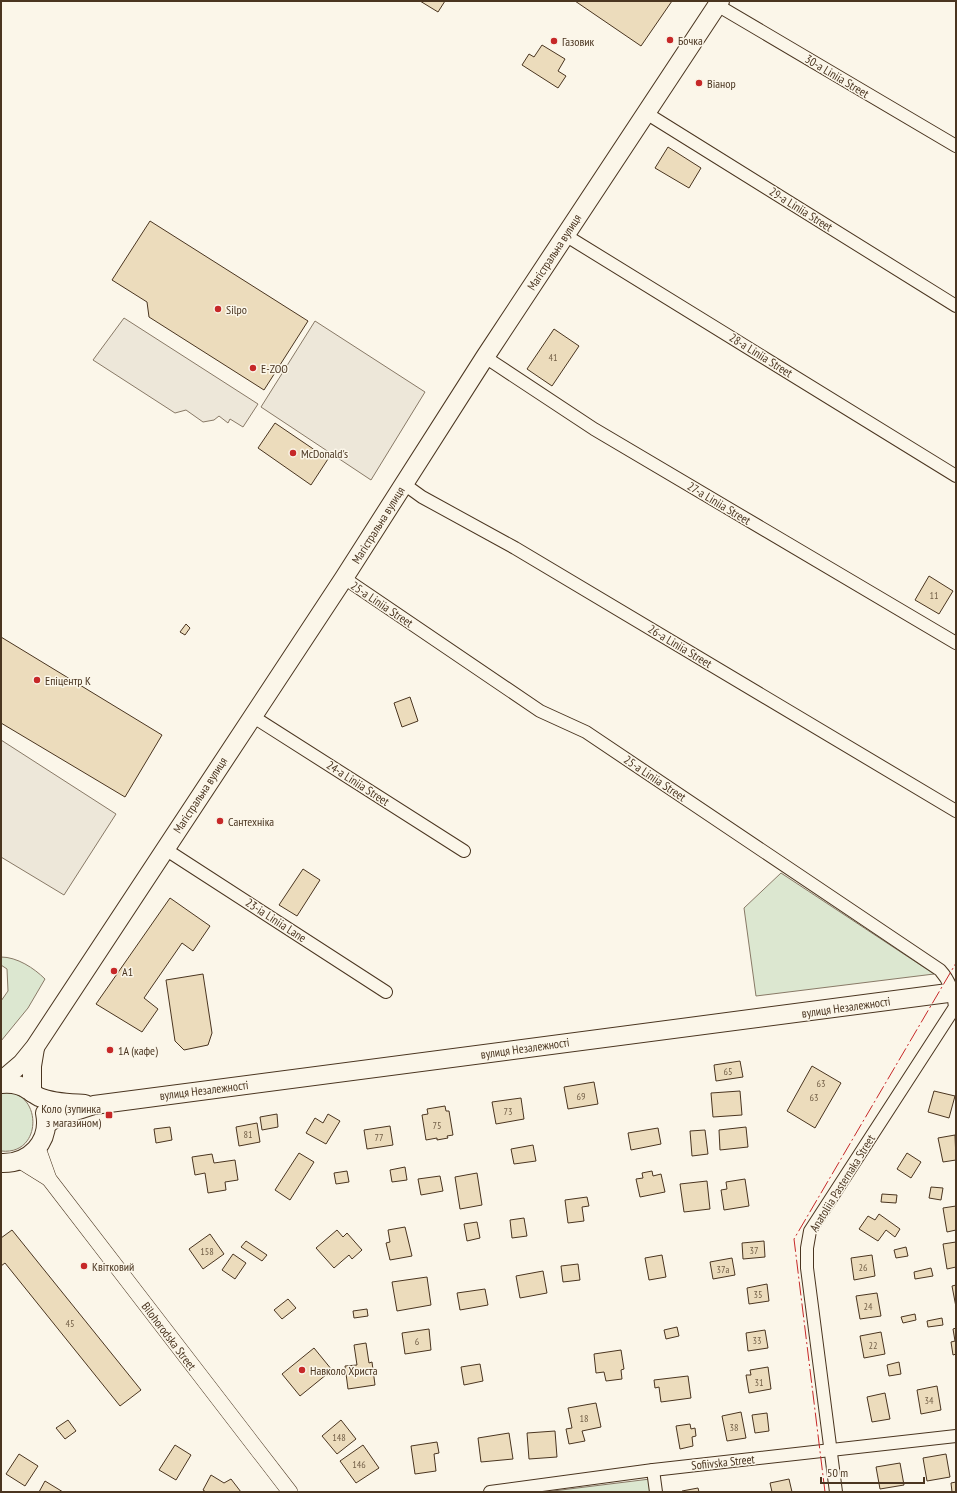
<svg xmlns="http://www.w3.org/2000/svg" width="957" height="1493" font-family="'PT Sans Narrow',sans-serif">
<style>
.green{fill:#dce7d0;stroke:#887966}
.parking{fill:#ede7d9;stroke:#887966}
.building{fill:#ecdcbc;stroke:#4a3520}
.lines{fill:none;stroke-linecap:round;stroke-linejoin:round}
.minor-casing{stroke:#4a3520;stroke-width:14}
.tertiary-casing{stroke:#4a3520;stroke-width:16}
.secondary-casing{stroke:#4a3520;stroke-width:20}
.minor{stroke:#fbf6e9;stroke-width:12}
.tertiary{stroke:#fbf6e9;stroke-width:15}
.secondary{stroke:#fbf6e9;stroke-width:18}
.power{stroke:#c62828;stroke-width:1;stroke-dasharray:14 3 2 3;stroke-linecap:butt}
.poi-dot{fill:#c62828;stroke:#fbf6e9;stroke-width:1.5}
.labels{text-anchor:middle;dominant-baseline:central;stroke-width:3;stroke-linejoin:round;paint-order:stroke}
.number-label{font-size:10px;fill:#725f47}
.poi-label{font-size:12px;fill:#4a3520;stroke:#fbf6e9;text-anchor:start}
.street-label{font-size:12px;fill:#4a3520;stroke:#fbf6e9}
</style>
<rect width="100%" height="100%" fill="#fbf6e9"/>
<!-- green -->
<g class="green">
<polygon points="781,873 934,974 756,996 744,908"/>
<path d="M1,957C17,957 34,968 45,979L28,1008L1,1041V1001L8,991L7,969L1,965Z"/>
<path d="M1,1093C42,1086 45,1156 1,1151Z"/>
<polygon points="650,1479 651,1492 545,1492"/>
</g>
<!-- parking -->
<g class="parking">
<polygon points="124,318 258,404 243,427 230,419 228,423 219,416 214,420 203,422 186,410 175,413 93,360"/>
<polygon points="315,321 425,392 371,480 261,407"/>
<polygon points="1,740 116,814 64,895 1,857"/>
</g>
<!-- building -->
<g class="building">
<polygon points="420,1 445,1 438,12"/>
<polygon points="575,1 672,1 641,46"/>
<polygon points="542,45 565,59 558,71 566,76 558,88 522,65 529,54 534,57"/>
<polygon points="668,147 701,168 689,188 655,168"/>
<polygon points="150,221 308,321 264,390 149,317 147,302 112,280"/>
<polygon points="554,329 579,346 552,386 527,369"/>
<polygon points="275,423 328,459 311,485 258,448"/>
<polygon points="929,576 953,591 939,614 915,600"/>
<polygon points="186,624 190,628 185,635 180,632"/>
<polygon points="1,637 162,735 125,797 1,723"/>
<polygon points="410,697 418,721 402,727 394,703"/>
<polygon points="303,869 320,880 297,916 279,905"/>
<polygon points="170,898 210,926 193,951 182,943 144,998 158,1009 142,1032 96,1004"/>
<polygon points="203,974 212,1033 208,1045 184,1050 175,1041 166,980"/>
<polygon points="740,1061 743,1077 716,1081 714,1065"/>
<polygon points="812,1066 841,1083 815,1128 787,1111"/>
<polygon points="594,1082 598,1104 568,1109 564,1087"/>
<polygon points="740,1091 742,1115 713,1117 711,1093"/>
<polygon points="934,1091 955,1096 949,1118 928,1112"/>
<polygon points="521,1098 524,1119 496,1124 492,1102"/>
<polygon points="445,1106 446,1111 449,1111 453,1135 447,1136 448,1138 437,1140 437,1138 426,1140 422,1115 428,1114 427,1109"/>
<polygon points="277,1114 278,1127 262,1130 260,1117"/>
<polygon points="328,1114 340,1121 326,1144 306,1133 315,1118 323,1123"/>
<polygon points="257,1123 260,1142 239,1146 236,1127"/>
<polygon points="390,1126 393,1145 367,1149 364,1130"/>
<polygon points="170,1127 172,1140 156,1143 154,1129"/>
<polygon points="746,1127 748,1147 720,1150 719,1130"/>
<polygon points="658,1128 661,1144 631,1150 628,1133"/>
<polygon points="705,1130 708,1154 692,1156 690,1131"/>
<polygon points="955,1135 956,1160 943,1162 938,1138"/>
<polygon points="533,1145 536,1161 514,1164 511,1149"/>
<polygon points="299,1153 314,1162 290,1200 275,1190"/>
<polygon points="907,1153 921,1162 911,1178 897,1169"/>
<polygon points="212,1154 214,1163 235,1160 238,1180 225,1182 226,1190 208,1193 205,1173 195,1175 192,1157"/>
<polygon points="405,1167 407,1180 392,1182 390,1170"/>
<polygon points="347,1171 349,1182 336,1184 334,1173"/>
<polygon points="652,1171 653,1176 661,1174 665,1192 640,1197 636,1179 643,1178 642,1173"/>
<polygon points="477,1173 482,1205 460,1209 455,1177"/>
<polygon points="440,1176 443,1191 421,1195 418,1179"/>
<polygon points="745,1179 749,1206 724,1210 721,1190 727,1189 726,1182"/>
<polygon points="707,1181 710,1209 684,1212 680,1184"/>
<polygon points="931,1187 943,1188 941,1200 929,1198"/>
<polygon points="882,1194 897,1195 896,1203 881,1202"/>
<polygon points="587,1197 589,1206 582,1207 584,1221 568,1223 565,1200"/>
<polygon points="956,1206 956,1230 947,1232 943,1208"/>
<polygon points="879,1214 900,1229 895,1237 886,1230 878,1241 859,1229 868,1216 875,1220"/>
<polygon points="524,1218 527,1236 512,1238 510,1220"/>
<polygon points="477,1222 480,1238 467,1241 464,1224"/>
<polygon points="405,1227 412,1256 390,1260 386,1243 390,1242 388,1230"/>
<polygon points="12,1230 141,1390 120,1406 5,1263 1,1266 1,1238"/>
<polygon points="337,1230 343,1237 347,1233 362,1250 352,1259 349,1255 334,1268 316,1248"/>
<polygon points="210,1234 224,1254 203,1269 189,1249"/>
<polygon points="246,1241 267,1255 262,1261 241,1247"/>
<polygon points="764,1241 765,1257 743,1259 742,1243"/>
<polygon points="956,1242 956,1267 947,1269 943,1244"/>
<polygon points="906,1247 908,1256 896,1258 894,1250"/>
<polygon points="233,1254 246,1263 235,1279 222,1270"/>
<polygon points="662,1255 666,1277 649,1280 645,1258"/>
<polygon points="872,1255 875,1276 854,1280 851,1258"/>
<polygon points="732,1258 735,1275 713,1279 710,1262"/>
<polygon points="578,1264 580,1280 563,1282 561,1266"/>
<polygon points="931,1268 933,1276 915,1279 914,1272"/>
<polygon points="543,1271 547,1293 520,1298 516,1276"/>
<polygon points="427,1277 431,1305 397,1311 392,1282"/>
<polygon points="767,1284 769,1301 749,1304 747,1288"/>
<polygon points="956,1285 956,1307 952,1286"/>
<polygon points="485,1289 488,1305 460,1310 457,1293"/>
<polygon points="877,1293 881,1316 860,1319 856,1296"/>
<polygon points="288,1299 296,1308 282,1319 274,1310"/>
<polygon points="367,1309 368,1316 354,1318 353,1311"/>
<polygon points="915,1314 916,1320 903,1323 901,1317"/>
<polygon points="942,1318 943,1325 928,1327 927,1321"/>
<polygon points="677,1327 679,1336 666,1339 664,1330"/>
<polygon points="956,1328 956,1354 953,1355 951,1342 955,1341 953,1329"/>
<polygon points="429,1329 431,1350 405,1354 402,1333"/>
<polygon points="765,1330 768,1348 748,1351 746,1333"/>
<polygon points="881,1332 885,1354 864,1358 860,1336"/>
<polygon points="366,1343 369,1363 372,1362 375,1385 348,1389 345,1366 357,1365 354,1345"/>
<polygon points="314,1348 332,1370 300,1396 282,1374"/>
<polygon points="621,1350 624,1369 621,1370 622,1379 606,1381 604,1372 596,1373 594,1354"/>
<polygon points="899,1362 901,1374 889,1376 887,1365"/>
<polygon points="480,1364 483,1381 464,1385 461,1367"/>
<polygon points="768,1367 771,1389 749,1393 746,1375 751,1375 750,1370"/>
<polygon points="688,1376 691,1398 661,1402 659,1387 655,1388 654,1380"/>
<polygon points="937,1386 941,1410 921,1414 917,1390"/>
<polygon points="885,1393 890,1419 872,1422 867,1397"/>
<polygon points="596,1403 601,1427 582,1431 585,1441 569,1444 566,1429 572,1428 568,1408"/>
<polygon points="741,1412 746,1438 727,1441 722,1416"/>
<polygon points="767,1413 769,1431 755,1433 752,1415"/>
<polygon points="68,1420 76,1431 65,1439 56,1428"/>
<polygon points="341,1420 356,1439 337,1454 322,1436"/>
<polygon points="690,1424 691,1429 695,1428 696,1436 692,1437 693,1446 680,1449 676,1426"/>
<polygon points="555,1431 557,1457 529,1459 527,1433"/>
<polygon points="509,1433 513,1459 481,1462 478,1438"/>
<polygon points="437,1442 439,1453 434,1454 436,1471 415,1474 411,1446"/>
<polygon points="175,1445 191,1455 176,1480 159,1470"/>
<polygon points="363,1445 379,1468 356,1483 340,1461"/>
<polygon points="19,1454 38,1466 25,1486 6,1474"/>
<polygon points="946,1454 950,1477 927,1481 923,1458"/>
<polygon points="900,1463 904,1485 880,1489 876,1467"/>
<polygon points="211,1475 224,1483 231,1479 241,1492 206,1492 203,1490"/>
<polygon points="789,1479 792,1492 772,1492 770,1483"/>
<polygon points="45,1481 63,1492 39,1492"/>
<polygon points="956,1482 956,1492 952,1492 951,1483"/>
<polygon points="698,1488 699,1492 682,1492 682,1491"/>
</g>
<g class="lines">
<defs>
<g id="minor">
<polyline points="717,5 956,146"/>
<polyline points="646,113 956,306"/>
<polyline points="565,235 956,476"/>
<polyline points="485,357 594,429 956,643"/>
<polyline points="404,484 422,497 515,548 956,811"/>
<path d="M344,578L540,711L586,732L940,970C950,981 954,993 955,1007L810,1231L807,1248V1268L836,1492"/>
<polyline points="252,716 464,851"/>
<polyline points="165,849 386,992"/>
<polyline points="653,1470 656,1492"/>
<polyline points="490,1492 653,1470 956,1436"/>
</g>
<g id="tertiary">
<polyline points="38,1148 49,1179 290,1492"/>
<polyline points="20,1161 49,1179"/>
</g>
<g id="secondary">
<polyline points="1,1081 22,1063 35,1047 344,578 485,357 720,1"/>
<path d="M1,1084C11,1083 20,1084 28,1090C32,1092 35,1095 39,1097C53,1103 70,1103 85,1104"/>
<polyline points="32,1093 32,1066 35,1048"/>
<polyline points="46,1125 57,1117 94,1105 956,992"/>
<path d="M1,1163C29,1164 51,1142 45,1113"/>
</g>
</defs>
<!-- minor casing -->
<use href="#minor" class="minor-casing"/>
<!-- tertiary casing -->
<use href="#tertiary" class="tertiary-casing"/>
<!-- secondary casing -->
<use href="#secondary" class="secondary-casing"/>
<!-- minor -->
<use href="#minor" class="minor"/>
<!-- tertiary -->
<use href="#tertiary" class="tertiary"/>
<!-- secondary -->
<use href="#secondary" class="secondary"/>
<!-- power -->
<polyline class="power" points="825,1492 794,1239 956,963"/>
</g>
<!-- markers -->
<g class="poi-dot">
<circle cx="670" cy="40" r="4"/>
<circle cx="554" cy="41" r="4"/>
<circle cx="699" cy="83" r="4"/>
<circle cx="218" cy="309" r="4"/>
<circle cx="253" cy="368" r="4"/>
<circle cx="293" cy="453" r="4"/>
<circle cx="37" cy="680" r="4"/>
<circle cx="220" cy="821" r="4"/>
<circle cx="114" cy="971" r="4"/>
<circle cx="110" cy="1050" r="4"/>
<rect x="105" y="1111" width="8" height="8" rx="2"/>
<circle cx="84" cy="1266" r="4"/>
<circle cx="302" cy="1370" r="4"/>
</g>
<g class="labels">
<!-- number labels -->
<g class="number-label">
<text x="553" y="357">41</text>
<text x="934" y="595">11</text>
<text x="728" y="1071">65</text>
<text x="821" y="1083">63</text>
<text x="581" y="1096">69</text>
<text x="814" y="1097">63</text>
<text x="508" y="1111">73</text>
<text x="437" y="1125">75</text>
<text x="248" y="1134">81</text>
<text x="379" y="1137">77</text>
<text x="754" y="1250">37</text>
<text x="207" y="1251">158</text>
<text x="863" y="1267">26</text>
<text x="723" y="1269">37а</text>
<text x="758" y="1294">35</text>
<text x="868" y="1306">24</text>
<text x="70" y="1323">45</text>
<text x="757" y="1340">33</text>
<text x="417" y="1341">6</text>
<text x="873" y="1345">22</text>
<text x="759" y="1382">31</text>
<text x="929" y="1400">34</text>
<text x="584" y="1418">18</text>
<text x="734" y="1427">38</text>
<text x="339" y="1437">148</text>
<text x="359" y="1464">146</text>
</g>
<!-- poi labels -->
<g class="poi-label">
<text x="678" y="40">Бочка</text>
<text x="562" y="41">Газовик</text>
<text x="707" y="83">Віанор</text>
<text x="226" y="309">Silpo</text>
<text x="261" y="368">E-ZOO</text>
<text x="301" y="453">McDonald's</text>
<text x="45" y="680">Епіцентр К</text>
<text x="228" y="821">Сантехніка</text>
<text x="122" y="971">А1</text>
<text x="118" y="1050">1А (кафе)</text>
<text x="101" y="1108" text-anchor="end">Коло (зупинка<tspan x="101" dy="14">з магазином)</tspan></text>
<text x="92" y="1266">Квітковий</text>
<text x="310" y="1370">Навколо Христа</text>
</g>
<!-- street labels -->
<g class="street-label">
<text transform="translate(837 76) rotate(31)">30-a Liniia Street</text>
<text transform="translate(801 209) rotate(32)">29-a Liniia Street</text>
<text transform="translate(554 252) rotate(-57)">Магістральна вулиця</text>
<text transform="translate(761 355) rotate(32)">28-a Liniia Street</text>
<text transform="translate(719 503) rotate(31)">27-a Liniia Street</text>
<text transform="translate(378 525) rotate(-58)">Магістральна вулиця</text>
<text transform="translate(382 604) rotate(34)">25-a Liniia Street</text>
<text transform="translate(680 646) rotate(31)">26-a Liniia Street</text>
<text transform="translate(655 778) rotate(34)">25-a Liniia Street</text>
<text transform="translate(358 783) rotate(33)">24-a Liniia Street</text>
<text transform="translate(200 795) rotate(-57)">Магістральна вулиця</text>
<text transform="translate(276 920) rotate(33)">23-ia Liniia Lane</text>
<text transform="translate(846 1007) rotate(-8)">вулиця Незалежності</text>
<text transform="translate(525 1048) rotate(-8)">вулиця Незалежності</text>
<text transform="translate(204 1090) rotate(-7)">вулиця Незалежності</text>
<text transform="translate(842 1183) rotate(-58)">Anatoliia Pasternaka Street</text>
<text transform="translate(169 1336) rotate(53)">Bilohorodska Street</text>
<text transform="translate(723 1462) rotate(-6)">Sofiivska Street</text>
</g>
</g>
<!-- border -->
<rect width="957" height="1493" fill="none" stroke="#4a3520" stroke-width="4"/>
<!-- scale -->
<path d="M821 1477v6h103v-6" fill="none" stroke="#4a3520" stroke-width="2"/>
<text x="827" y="1477" font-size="12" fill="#4a3520" stroke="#fbf6e9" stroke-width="3" paint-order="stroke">50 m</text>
</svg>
